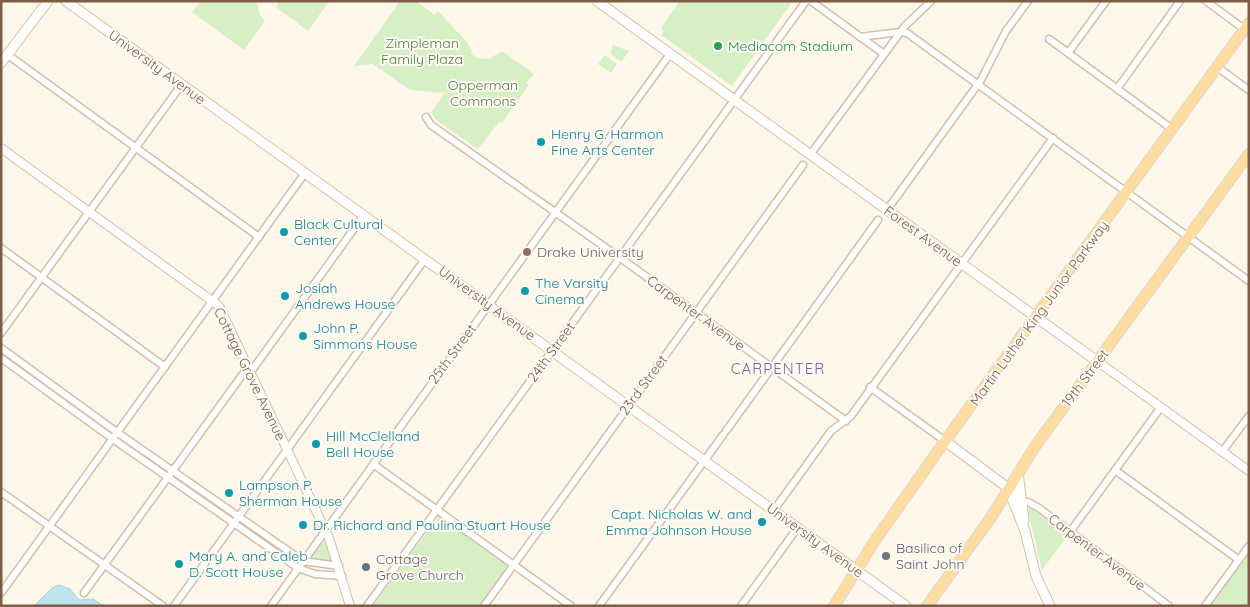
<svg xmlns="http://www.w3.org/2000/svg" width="1250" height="607" font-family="Quicksand,sans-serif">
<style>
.green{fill:#d6efc5}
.water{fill:#bbe4ec;stroke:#9fd4df}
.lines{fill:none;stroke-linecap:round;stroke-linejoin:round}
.minor-casing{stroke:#d4bead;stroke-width:9}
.tertiary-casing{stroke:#d4bead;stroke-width:10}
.secondary-casing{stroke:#dac1ac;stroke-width:11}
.primary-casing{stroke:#ddd5cf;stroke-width:12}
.minor{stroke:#fff;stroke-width:6}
.tertiary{stroke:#fff;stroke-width:8}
.secondary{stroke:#fff;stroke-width:9}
.primary{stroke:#ffdda1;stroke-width:10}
.leisure-dot{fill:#2e9e5b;stroke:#fffaf3;stroke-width:2}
.culture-dot{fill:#0f9aa8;stroke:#fffaf3;stroke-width:2}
.education-dot{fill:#8d6e63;stroke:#fffaf3;stroke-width:2}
.worship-dot{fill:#6b7280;stroke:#fffaf3;stroke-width:2}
.labels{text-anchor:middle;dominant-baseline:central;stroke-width:4;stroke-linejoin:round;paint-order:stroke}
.park-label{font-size:14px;fill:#4e7f3c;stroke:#fffaf3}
.leisure-label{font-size:14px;fill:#27864d;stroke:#fffaf3;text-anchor:start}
.street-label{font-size:14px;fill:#7e5c48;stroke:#fffaf3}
.culture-label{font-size:14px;fill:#0d838f;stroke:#fffaf3;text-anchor:start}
.education-label{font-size:14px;fill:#785e54;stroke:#fffaf3;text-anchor:start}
.worship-label{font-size:14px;fill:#5b616d;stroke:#fffaf3;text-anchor:start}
.neighbourhood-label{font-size:15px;letter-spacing:1px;fill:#88619a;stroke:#fffaf3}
</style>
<rect width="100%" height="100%" fill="#fff7ea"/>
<!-- green -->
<g class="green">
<polygon points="201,1 256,1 260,15 265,21 244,50 192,12"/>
<polygon points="280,1 329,1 308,31 276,7"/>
<polygon points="400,1 416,1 435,15 438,11 466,41 472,51 471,54 478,58 489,59 502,51 534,74 526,83 529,85 502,123 499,122 478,149 436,120 431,113 449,86 443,93 410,90 373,64 354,66"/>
<polygon points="680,1 793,1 732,86 661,35 664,31 661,28"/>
<polygon points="613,45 629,51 621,62 611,54"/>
<polygon points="605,55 617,64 611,73 598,64"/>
<polygon points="1030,507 1068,535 1042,570 1028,511"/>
<polygon points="438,517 444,519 507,564 507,567 479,606 373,606"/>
<polygon points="322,541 326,543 332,558 331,562 310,558"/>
<polygon points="1249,550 1249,606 1208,606"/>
</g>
<!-- water -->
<polygon class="water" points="59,585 70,589 79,600 93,599 104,606 34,606 52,588"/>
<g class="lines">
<defs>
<g id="minor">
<polyline points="811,1 884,54"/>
<polyline points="1206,1 1244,29"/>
<polyline points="860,37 900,32 907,33 1249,281"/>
<polyline points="1049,39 1172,129"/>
<polyline points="1068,53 1106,1"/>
<polyline points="8,55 259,237"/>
<polyline points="1217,67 1249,90"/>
<polyline points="1117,89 1180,1"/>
<polyline points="426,117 431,125 619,257 846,421"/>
<polyline points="810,155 905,26 931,1"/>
<polyline points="887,210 981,80 1006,31 1028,1"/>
<polyline points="1,248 165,367"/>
<polyline points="1,333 182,84"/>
<polyline points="1,348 118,433 303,561 339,566"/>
<polyline points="1,358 113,439 298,568 315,574 342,576"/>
<polyline points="250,373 364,215"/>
<polyline points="870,387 945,441"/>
<polyline points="726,431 878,220"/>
<polyline points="1222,452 1249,416"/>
<polyline points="373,464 571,606"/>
<polyline points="1115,470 1239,560"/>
<polyline points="1,492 163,606"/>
<polyline points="1023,502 1028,502 1039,508 1169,606"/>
<polyline points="774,510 831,431 851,416 1053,138"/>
<polyline points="1070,532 1161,407"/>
<polyline points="1,593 305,173"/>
<polyline points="84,593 248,367"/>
<polyline points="174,606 425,259"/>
<polyline points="271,606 670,54"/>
<polyline points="367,606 806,1"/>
<polyline points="484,606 803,165"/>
<polyline points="599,606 723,435"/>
<polyline points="741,606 798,527"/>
<polyline points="1205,606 1249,546"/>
</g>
<g id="tertiary">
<polyline points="1,148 219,306 329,538 350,606"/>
<polyline points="1097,361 1249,471"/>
</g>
<g id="secondary">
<polyline points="66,1 906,606"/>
<polyline points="597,1 1097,361"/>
<polyline points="1,63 48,1"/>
<polyline points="945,441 1008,488 1023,502"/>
<polyline points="1018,472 1024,521"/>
<polyline points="1008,488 1025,531 1036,576 1050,606"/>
</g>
<g id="primary">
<polyline points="834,606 876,539 940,448 1249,23"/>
<polyline points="927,606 990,519 1036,445 1249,154"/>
</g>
</defs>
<!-- minor casing -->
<use href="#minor" class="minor-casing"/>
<!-- tertiary casing -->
<use href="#tertiary" class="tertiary-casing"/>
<!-- secondary casing -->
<use href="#secondary" class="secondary-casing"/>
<!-- primary casing -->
<use href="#primary" class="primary-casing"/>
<!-- minor -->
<use href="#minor" class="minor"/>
<!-- tertiary -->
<use href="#tertiary" class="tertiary"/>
<!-- secondary -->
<use href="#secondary" class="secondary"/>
<!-- primary -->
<use href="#primary" class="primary"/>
</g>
<!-- markers -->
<circle class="leisure-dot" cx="718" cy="46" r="5"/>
<g class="culture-dot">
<circle cx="541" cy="142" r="5"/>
<circle cx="284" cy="232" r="5"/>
<circle cx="525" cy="291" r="5"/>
<circle cx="285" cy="296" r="5"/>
<circle cx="303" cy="336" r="5"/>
<circle cx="316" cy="444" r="5"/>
<circle cx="229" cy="493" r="5"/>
<circle cx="762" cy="522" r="5"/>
<circle cx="303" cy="525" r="5"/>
<circle cx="179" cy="564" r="5"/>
</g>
<circle class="education-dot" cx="527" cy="252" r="5"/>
<g class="worship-dot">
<circle cx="886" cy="556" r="5"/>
<circle cx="366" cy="567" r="5"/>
</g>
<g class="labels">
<!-- park labels -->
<g class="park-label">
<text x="422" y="43">Zimpleman<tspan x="422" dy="16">Family Plaza</tspan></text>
<text x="483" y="85">Opperman<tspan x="483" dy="16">Commons</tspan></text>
</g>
<!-- leisure labels -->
<g class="leisure-label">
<text x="728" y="46">Mediacom Stadium</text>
</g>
<!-- street labels -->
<g class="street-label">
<text transform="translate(157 67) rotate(36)">University Avenue</text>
<text transform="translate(923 236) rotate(36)">Forest Avenue</text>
<text transform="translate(487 303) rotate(36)">University Avenue</text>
<text transform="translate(696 313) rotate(36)">Carpenter Avenue</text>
<text transform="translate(1039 313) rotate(-54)">Martin Luther King Junior Parkway</text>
<text transform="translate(551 352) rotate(-54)">24th Street</text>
<text transform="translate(452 354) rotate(-54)">25th Street</text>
<text transform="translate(250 374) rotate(64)">Cottage Grove Avenue</text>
<text transform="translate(1085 378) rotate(-53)">19th Street</text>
<text transform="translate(643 385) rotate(-54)">23rd Street</text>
<text transform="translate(815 540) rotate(36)">University Avenue</text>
<text transform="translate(1097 552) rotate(37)">Carpenter Avenue</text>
</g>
<!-- culture labels -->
<g class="culture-label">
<text x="551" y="134">Henry G. Harmon<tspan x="551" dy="16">Fine Arts Center</tspan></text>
<text x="294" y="224">Black Cultural<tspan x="294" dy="16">Center</tspan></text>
<text x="535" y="283">The Varsity<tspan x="535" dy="16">Cinema</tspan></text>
<text x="295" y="288">Josiah<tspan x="295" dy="16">Andrews House</tspan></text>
<text x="313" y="328">John P.<tspan x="313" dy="16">Simmons House</tspan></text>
<text x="326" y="436">Hill McClelland<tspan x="326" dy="16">Bell House</tspan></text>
<text x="239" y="485">Lampson P.<tspan x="239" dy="16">Sherman House</tspan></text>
<text x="752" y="514" text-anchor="end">Capt. Nicholas W. and<tspan x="752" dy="16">Emma Johnson House</tspan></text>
<text x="313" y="525">Dr. Richard and Paulina Stuart House</text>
<text x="189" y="556">Mary A. and Caleb<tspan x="189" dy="16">D. Scott House</tspan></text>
</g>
<!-- education labels -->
<g class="education-label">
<text x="537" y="252">Drake University</text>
</g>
<!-- worship labels -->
<g class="worship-label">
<text x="896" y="548">Basilica of<tspan x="896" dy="16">Saint John</tspan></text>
<text x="376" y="559">Cottage<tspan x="376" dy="16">Grove Church</tspan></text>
</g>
<!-- neighbourhood labels -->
<g class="neighbourhood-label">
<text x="778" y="368">CARPENTER</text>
</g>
</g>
<!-- border -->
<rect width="1250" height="607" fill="none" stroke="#7e5c48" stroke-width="5"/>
</svg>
